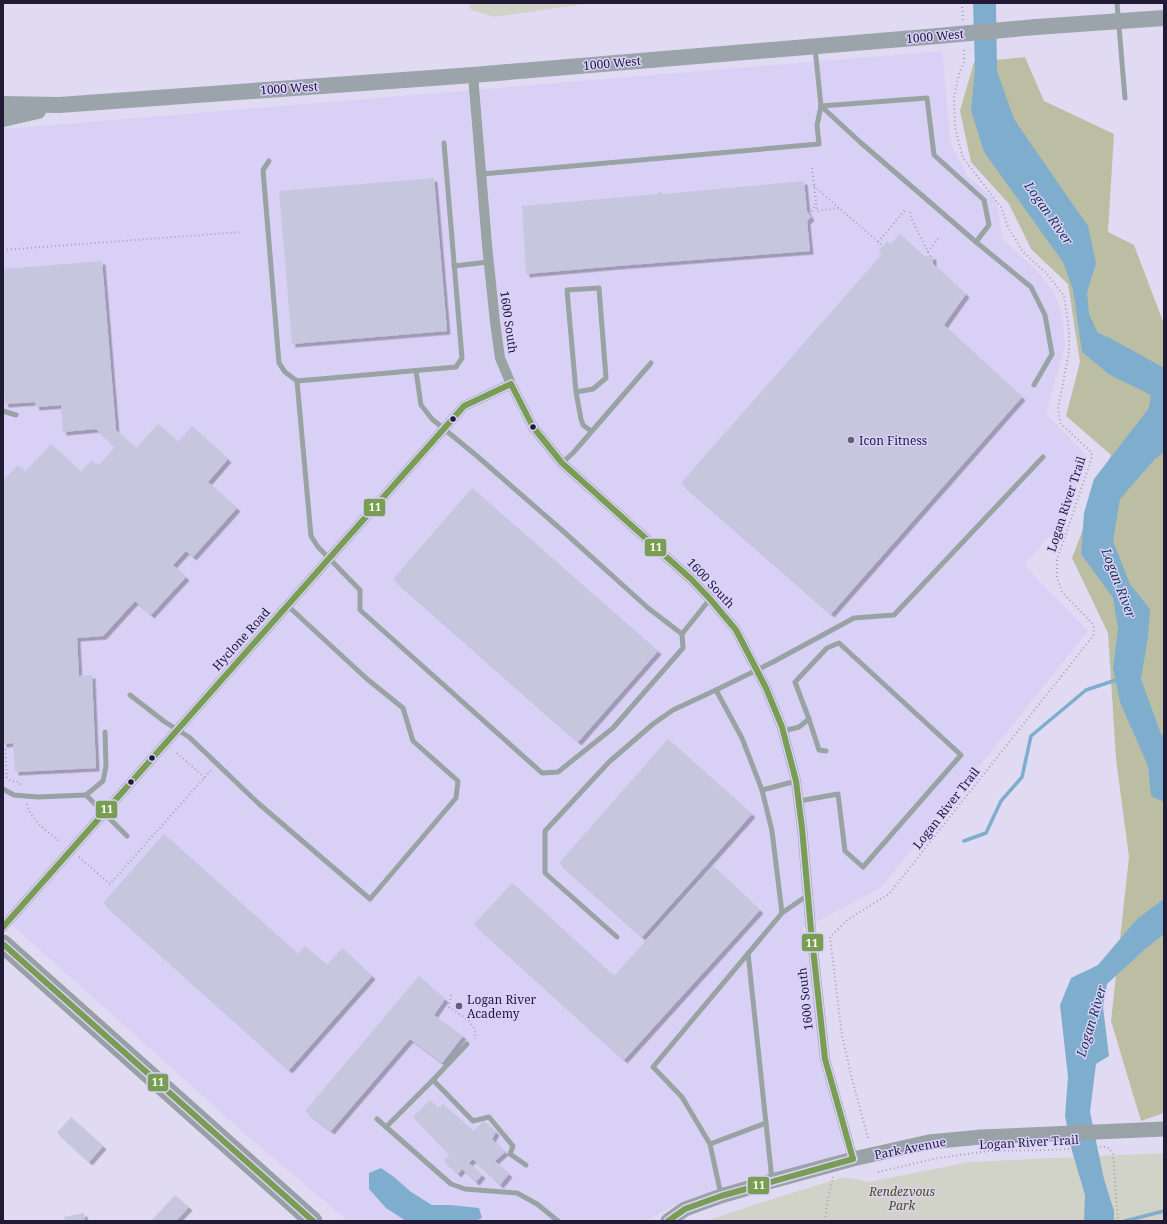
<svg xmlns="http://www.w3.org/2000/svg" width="1167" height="1224" font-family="'Noto Serif',serif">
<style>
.built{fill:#d9d1f5}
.green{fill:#d2d3c8}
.forest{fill:#bcbea4}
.water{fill:#7fadce}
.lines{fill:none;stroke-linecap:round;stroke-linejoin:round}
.stream{stroke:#7fadce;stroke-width:3.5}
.building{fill:#c6c6de;filter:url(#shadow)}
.path{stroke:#a3a5ae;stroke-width:2;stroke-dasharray:1 3;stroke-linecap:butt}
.lane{stroke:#99a3a3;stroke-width:5}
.street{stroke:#99a3a3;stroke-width:10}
.secondary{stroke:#99a2a6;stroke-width:15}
.primary{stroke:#9ca4ab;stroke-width:16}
.highway{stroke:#98a0a6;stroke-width:19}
.primary-bridge{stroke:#9ca4ab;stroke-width:16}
.bus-1-casing{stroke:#dad1fc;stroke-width:9}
.bus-1{stroke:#789d53;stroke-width:6}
.bus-dot{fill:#211a34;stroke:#dad1fc;stroke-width:1.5}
.poi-dot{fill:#645e76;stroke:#dad1fc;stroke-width:1.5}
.labels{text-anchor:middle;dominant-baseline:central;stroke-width:3;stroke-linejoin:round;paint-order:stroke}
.street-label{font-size:12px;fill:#211a34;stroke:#dad1fc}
.poi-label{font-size:12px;fill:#211a34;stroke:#dad1fc;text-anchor:start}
.park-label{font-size:12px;font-style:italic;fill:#4b5200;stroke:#dad1fc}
.water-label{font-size:13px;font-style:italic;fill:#173647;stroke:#dad1fc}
.line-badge{stroke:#dad1fc;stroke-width:1.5}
.badge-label{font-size:11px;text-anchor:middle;font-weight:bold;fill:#fff}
</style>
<defs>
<filter id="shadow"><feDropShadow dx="3.5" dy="3.5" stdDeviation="0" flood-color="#0004"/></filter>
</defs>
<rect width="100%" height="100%" fill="#e0dbf2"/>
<!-- built -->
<polygon class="built" points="942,51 951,145 968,176 997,202 1002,238 1035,269 1053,290 1062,315 1065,347 1046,413 1086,455 1066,517 1024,565 1088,631 881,888 803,929 844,1153 669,1208 646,1221 348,1221 254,1142 3,917 3,129"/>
<!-- green -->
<g class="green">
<polygon points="468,3 593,3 494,17 471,10"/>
<polygon points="1164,1153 1164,1221 705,1221 769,1200 844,1177 869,1182 969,1162"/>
</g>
<!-- forest -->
<polygon class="forest" points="1025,57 1044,101 1114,134 1108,232 1134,245 1164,324 1164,1113 1141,1121 1111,1021 1129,857 1116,759 1108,633 1072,558 1111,455 1066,416 1080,362 1068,284 1031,249 1009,204 971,162 960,111 974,62"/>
<!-- water -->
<g class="water">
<polygon points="973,3 996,3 997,71 1014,119 1060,186 1088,226 1096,263 1087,293 1089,314 1098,333 1110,338 1164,368 1164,452 1154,460 1120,499 1113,541 1130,584 1150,609 1148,637 1141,679 1161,734 1164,737 1164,802 1151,796 1148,766 1120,702 1113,668 1118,629 1113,598 1081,554 1084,513 1094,479 1149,408 1151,395 1110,375 1082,352 1073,290 1063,262 984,152 971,110 975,70"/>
<polygon points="1164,899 1164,934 1144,950 1107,984 1103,1007 1109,1056 1096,1064 1090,1112 1104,1179 1114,1211 1114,1221 1084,1221 1085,1195 1072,1151 1065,1116 1068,1077 1060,1005 1071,978 1098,965 1137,919"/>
<polygon points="381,1168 394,1177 411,1192 432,1205 450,1205 479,1208 482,1218 475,1221 406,1221 386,1208 369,1189 369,1173"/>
</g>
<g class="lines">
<!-- stream -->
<g class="stream">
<polyline points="964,841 986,833 1001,801 1022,777 1031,736 1086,690 1119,679"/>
<polyline points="1125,1221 1164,1211"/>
</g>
</g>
<!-- building -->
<g class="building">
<polygon points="434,178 447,331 292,344 279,191"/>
<polygon points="804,181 807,211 811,217 807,221 810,251 617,266 526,274 522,206 657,194 659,191 663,194"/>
<polygon points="900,234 924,256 933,256 933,264 966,294 944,325 1022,397 831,614 681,483 882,254 878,251 887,241 890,244"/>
<polygon points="102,261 116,430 136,448 158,424 178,442 192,426 228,459 208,482 237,508 193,557 186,551 173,565 186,577 151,615 135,601 103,636 77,638 79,676 92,675 96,768 15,772 13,743 3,744 3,481 18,465 25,472 51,444 81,472 92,460 98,466 115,447 96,429 63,432 61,405 36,407 35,402 5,404 3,382 3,269"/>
<polygon points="472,488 658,651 578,742 393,579"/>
<polygon points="668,739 752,814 642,937 559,863"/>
<polygon points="164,834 298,954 305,946 327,965 342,948 372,976 289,1070 103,903"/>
<polygon points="713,866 760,910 624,1060 474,924 512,883 614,976"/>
<polygon points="419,976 445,999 434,1015 463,1036 442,1063 410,1039 331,1131 305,1111"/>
<polygon points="430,1100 438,1108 443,1104 473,1131 484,1121 496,1132 492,1139 505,1152 495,1161 509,1174 500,1185 473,1159 469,1163 482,1175 476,1182 462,1169 458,1174 444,1161 449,1154 413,1117"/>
<polygon points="71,1117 103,1146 89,1162 57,1133"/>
<polygon points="175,1195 189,1207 176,1221 151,1221"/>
<polygon points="84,1213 85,1221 65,1221 64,1217"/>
</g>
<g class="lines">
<!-- path -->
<g class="path">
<polyline points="962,3 963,21"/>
<polyline points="812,168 817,211 839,208 883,246"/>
<polyline points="814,186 839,208"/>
<polyline points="910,212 911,218 930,256"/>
<polyline points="810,215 816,204"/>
<polyline points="878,242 906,209"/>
<polyline points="3,250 241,232"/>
<polyline points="928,252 939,237"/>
<polyline points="3,747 5,747 7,778 11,781 19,782 22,787"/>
<polyline points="177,753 205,778"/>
<path d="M27,804C32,822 46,830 59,841"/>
<polyline points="79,857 110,884 212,769"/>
<polyline points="451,995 449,1007 468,1020 475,1030 475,1039"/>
<polyline points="868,1138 853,1083 842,1036 830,937 847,920 889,894 1093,636 1094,630 1093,624 1062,592 1057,577 1057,560 1092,457 1091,452 1060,423 1058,409 1069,352 1069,330 1064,296 1047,274 1023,252 1008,227 1001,207 963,158 955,128 954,97 959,74 964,62 964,47"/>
<polyline points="878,1172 938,1158 989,1151 1050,1150 1105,1147 1109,1148 1113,1154 1118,1221"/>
<polyline points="825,1221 827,1204 833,1177"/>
</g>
<!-- lane -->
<g class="lane">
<polyline points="1117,3 1125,98"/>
<polyline points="821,106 860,142 976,242 1031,287 1045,315 1052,354 1034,385"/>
<polyline points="821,106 927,98 934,155 984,200 989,225 976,242"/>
<polyline points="269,161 263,170 279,363 285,372 297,381 311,536 318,547 360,590 360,610 542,773 558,772 613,728 683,648 682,634 710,599"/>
<polyline points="482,174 819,144 817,125 821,106 815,48"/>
<polyline points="454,266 488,262"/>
<polyline points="416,371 421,405 432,419 477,456 564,532 648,608 682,634"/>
<polyline points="297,381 456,367 462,358 444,143"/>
<polyline points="576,392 593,389 606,378 599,288 567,290 576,392 581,419 583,425 591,431"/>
<polyline points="3,411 16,415"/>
<polyline points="562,463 573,453 651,363"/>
<polyline points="716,690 742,738 762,790 772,831 782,913"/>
<polyline points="130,695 165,722 189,737 258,803 370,899 456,798 458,781 413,741 403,708 367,679 288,606"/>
<polyline points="809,719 819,750 826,751"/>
<polyline points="783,731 799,727 809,719 795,682 827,648 839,643 961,755 863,867 845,851 838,794 799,801"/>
<polyline points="105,732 106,766 103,781 86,795 127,836"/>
<polyline points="3,789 14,795 25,796 38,797 86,795"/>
<polyline points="762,790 796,781"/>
<polyline points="617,937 545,873 545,831 609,762 653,724 673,710 716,690 773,662 854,618 894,615 1043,457"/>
<polyline points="748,953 772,1180"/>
<polyline points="433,1080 467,1044"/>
<polyline points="377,1119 451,1184 465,1189 517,1193 537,1204 558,1221"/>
<polyline points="386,1127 433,1080 473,1121 489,1117 513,1146 510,1154 526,1165"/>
<polyline points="710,1144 766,1123"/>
<polyline points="721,1195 710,1144 682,1097 653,1067 782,913 808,895"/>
</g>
<!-- street -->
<g class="street">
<polyline points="473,75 487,245 495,322 500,358 511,384 533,427 562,463 691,579 710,599 736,630 766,688 782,727 796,781 802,828 811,930 825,1059 853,1159"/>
<polyline points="3,927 464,406 511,384"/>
</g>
<!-- secondary -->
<polyline class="secondary" points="668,1221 685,1209 721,1196 772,1181 853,1159 929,1142 981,1137 1164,1129"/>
<!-- primary -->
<g class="primary">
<polyline points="1036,27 1164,18"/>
<polyline points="3,104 59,105 473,75 938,36"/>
<polyline points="3,119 38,111"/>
</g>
<!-- highway -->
<polyline class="highway" points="3,944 313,1221"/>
<!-- primary-bridge -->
<polyline class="primary-bridge" points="938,36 1036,27"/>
<defs>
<g id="bus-1">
<polyline points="511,384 533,427 562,463 691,579 710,599 736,630 766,688 782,727 796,781 802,828 811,930 825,1059 853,1159"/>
<polyline points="3,927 464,406 511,384"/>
<polyline points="3,944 313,1221"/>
<polyline points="668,1221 685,1209 721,1196 853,1159"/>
</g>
</defs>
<!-- bus-1 casing -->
<use href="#bus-1" class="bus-1-casing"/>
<!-- bus-1 -->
<use href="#bus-1" class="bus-1"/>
</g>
<!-- markers -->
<g class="bus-dot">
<circle cx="453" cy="419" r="3.5"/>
<circle cx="533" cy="427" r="3.5"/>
<circle cx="152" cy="758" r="3.5"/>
<circle cx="131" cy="782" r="3.5"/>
</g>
<g class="poi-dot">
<circle cx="851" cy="440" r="4"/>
<circle cx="459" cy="1006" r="4"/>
</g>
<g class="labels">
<!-- street labels -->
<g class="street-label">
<text transform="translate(935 36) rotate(-5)">1000 West</text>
<text transform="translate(612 63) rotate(-5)">1000 West</text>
<text transform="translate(289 88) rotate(-4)">1000 West</text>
<text transform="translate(509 322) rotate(82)">1600 South</text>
<text transform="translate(1066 504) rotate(-72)">Logan River Trail</text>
<text transform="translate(711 583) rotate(47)">1600 South</text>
<text transform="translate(241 639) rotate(-48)">Hyclone Road</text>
<text transform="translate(946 808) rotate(-52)">Logan River Trail</text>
<text transform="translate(805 999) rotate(-96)">1600 South</text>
<text transform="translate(1029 1142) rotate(-3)">Logan River Trail</text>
<text transform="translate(910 1148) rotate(-11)">Park Avenue</text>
</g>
<!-- poi labels -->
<g class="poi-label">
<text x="859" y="440">Icon Fitness</text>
<text x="467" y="999">Logan River<tspan x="467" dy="14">Academy</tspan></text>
</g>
<!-- park labels -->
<g class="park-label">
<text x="902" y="1191">Rendezvous<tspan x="902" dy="14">Park</tspan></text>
</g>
<!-- water labels -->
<g class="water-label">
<text transform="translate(1049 213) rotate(55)">Logan River</text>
<text transform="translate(1119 583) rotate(69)">Logan River</text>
<text transform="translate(1091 1021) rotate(-73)">Logan River</text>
</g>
</g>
<g class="line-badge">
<rect x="363" y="498" width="23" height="19" rx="4" fill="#789d53"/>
<rect x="644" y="538" width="23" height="19" rx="4" fill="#789d53"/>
<rect x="95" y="800" width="23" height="19" rx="4" fill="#789d53"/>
<rect x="801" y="933" width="23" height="19" rx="4" fill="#789d53"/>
<rect x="147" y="1073" width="22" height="19" rx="4" fill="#789d53"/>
<rect x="747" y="1176" width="23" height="19" rx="4" fill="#789d53"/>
</g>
<g class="badge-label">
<text x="375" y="511">11</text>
<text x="656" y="551">11</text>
<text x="107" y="813">11</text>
<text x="812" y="947">11</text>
<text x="158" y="1086">11</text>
<text x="759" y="1189">11</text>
</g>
<!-- border -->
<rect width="1167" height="1224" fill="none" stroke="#211a34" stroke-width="8"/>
</svg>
